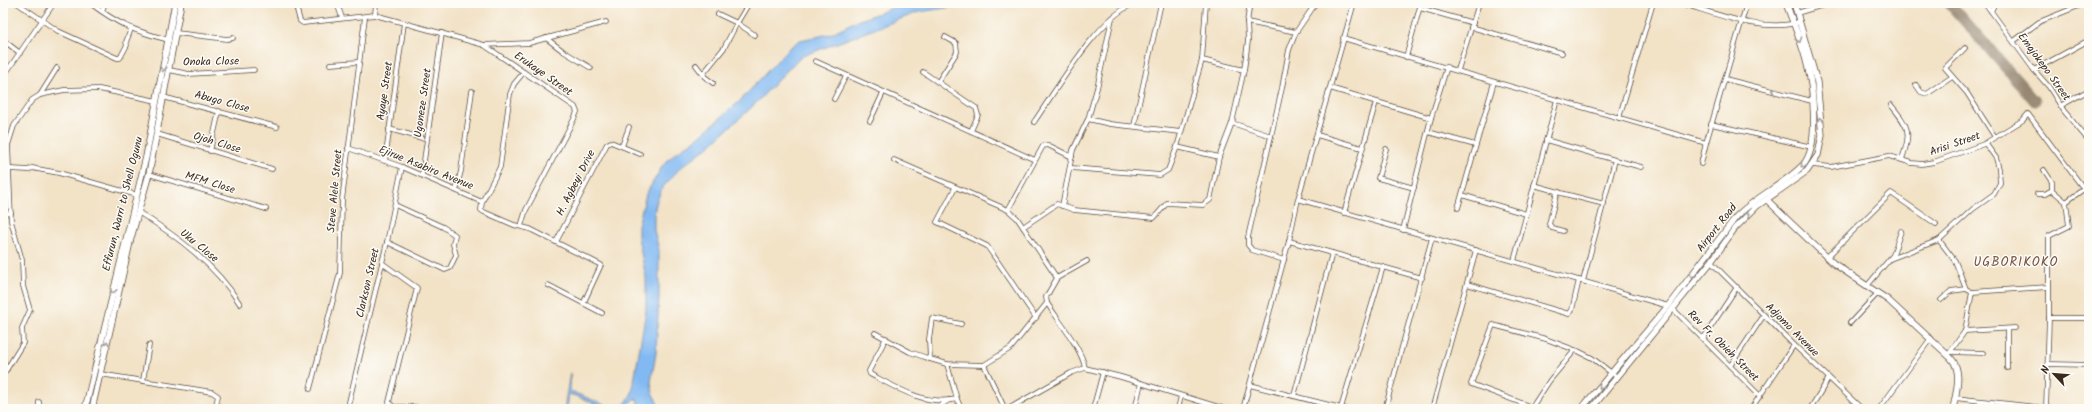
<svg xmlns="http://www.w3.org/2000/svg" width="2092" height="412" font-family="Kalam,sans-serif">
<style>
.water{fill:#82b9f2;stroke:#5e7288}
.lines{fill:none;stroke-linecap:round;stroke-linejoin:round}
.taxiway{stroke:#968672;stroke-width:11}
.street-casing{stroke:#564637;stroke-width:5.5}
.secondary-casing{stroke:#564637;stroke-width:7}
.street{stroke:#fff;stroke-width:4}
.secondary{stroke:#fff;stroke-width:5.5}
.oneway{stroke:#a79f9a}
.labels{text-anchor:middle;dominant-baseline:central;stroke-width:3;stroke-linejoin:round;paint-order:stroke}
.street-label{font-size:11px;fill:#3b2a1e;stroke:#fdfcf7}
.quarter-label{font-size:13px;letter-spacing:1px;fill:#785446;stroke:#fdfcf7}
</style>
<rect width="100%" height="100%" fill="#fdfcf7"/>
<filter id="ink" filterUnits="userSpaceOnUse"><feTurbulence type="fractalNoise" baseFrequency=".025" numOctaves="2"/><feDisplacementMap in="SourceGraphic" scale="8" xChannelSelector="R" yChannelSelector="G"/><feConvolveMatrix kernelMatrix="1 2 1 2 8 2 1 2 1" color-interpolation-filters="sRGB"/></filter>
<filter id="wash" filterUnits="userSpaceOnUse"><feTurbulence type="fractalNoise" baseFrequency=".012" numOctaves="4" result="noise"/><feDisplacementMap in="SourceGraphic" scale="16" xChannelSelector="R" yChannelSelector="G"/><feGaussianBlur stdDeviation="0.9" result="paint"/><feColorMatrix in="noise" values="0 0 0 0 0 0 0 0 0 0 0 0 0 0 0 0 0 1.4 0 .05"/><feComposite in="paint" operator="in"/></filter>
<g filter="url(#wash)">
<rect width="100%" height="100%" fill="#f2e2c6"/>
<!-- water -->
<g class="water">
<polygon points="906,3 979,3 919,12 800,57 752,107 709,146 680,168 663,187 657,200 654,213 654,230 659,250 659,296 656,353 651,382 653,393 660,409 640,409 637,399 634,399 623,409 617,409 626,403 632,393 646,311 646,278 638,237 638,225 646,194 663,165 673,155 697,138 739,102 788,49 800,40 830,34 854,22"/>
<path d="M570,373V391L615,409C600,409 584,398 569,394L567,409H564Z"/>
</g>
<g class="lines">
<!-- taxiway -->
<polyline class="taxiway" points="1949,3 2035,101"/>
</g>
</g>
<g filter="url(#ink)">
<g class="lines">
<defs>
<g id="street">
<polyline points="17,3 58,31 117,58 120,58 127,45 126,42 131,29"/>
<path d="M90,3C119,25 134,31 169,40"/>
<polyline points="295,3 300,21 303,23 375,15"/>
<polyline points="337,3 342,18"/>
<polyline points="749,3 737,23 755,35"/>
<path d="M1680,3C1718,14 1760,33 1800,22"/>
<polyline points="1985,3 2034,70 2049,87 2064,111 2089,141"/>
<polyline points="1420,8 1473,23"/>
<polyline points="102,11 105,3"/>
<polyline points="1991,11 1995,3"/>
<polyline points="1797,13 1830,3"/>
<polyline points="375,15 484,45 575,107 577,112 574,119 526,210 521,226"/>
<polyline points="375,15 376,3"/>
<polyline points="1247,22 1296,32"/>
<polyline points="1471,27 1562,53"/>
<polyline points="176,33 227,39 233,38"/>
<polyline points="546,38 563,51 591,68"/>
<polyline points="1343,38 1706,143"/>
<polyline points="3,40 20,53"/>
<polyline points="2014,41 2039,22 2086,3"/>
<polyline points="484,45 529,43 606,22"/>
<polyline points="1965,48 1945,68 1967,93 1995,137"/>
<polyline points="1406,57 1421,3"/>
<polyline points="1202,60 1244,70"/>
<polyline points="815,61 1035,160"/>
<polyline points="330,64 359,62"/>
<polyline points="696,65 705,77 713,83"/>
<polyline points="169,70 189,74 254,70"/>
<polyline points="1458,70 1479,3"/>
<polyline points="2034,70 2089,40"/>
<polyline points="923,72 976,108 978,115 971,131"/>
<polyline points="703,74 724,48 737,23 718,14"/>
<polyline points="3,77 54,3"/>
<polyline points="1725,79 1812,101"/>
<polyline points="938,82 957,52 956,43 945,37"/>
<polyline points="1916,85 1921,92 1927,94 1952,77"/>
<polyline points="1330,88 1431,118"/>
<polyline points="40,95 57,68"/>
<polyline points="163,97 277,127"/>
<polyline points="834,99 846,76"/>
<path d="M1891,105C1909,127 1912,132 1902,159"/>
<polyline points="2062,105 2089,90"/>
<polyline points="1619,118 1653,3"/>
<polyline points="1088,119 1110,124 1181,132"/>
<polyline points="870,121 883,93"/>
<path d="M1034,122C1057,89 1099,15 1136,3"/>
<polyline points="1232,123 1271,136"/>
<polyline points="1711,124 1812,147"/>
<polyline points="1134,126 1161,3"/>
<polyline points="389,129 422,138"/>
<polyline points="1428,132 1475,145"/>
<polyline points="157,134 272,169"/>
<polyline points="1317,135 1362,148"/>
<polyline points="1546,140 1615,160 1583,281"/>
<polyline points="622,146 629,127"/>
<polyline points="1177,147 1219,157"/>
<polyline points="348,148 402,167 482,202"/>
<polyline points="1386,149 1378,178 1414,188"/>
<polyline points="210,151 219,111"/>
<path d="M894,160L1008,210L1017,218L1057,278L1046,297L1047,303C1058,320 1082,349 1085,368"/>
<polyline points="1615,160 1641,167"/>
<polyline points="385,161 404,23"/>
<polyline points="1701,164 1706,143 1747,3"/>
<polyline points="1813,165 1831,167 1889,156 1912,163 1922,164 1934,162 1984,144 2023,120 2028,114 2084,189"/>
<polyline points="1071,168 1160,175 1168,170 1177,147 1202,60 1206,3"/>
<polyline points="10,169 29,170 32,168 59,173 137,195"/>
<polyline points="2044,170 2052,182 2052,190"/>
<polyline points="149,174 266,209"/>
<polyline points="422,175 442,33"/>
<polyline points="1534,185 1559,192"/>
<polyline points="955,188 937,222 987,246 1036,318"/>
<polyline points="456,190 461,171 472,91"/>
<polyline points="2037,194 2045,194 2052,190 2066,202 2069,226 2049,236 2049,318 2046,409"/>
<polyline points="1462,195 1526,214"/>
<polyline points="1298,199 1668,306"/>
<polyline points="482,202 481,210 484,212 514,225 530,229 601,265 584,302"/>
<polyline points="482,202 500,167 510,94 514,84 524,72"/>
<polyline points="2066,202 2089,185"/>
<polyline points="1062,206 1073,150 1088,119 1097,88 1112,18"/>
<polyline points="1458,208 1494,82"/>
<polyline points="1008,210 1043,146 1048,145 1072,157"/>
<path d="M138,212C177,236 216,265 240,304"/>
<polyline points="1344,213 1376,102"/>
<polyline points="3,214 11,213"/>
<polyline points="1023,227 1057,204 1074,210 1154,218 1167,203 1203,205 1210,200 1219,157 1232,123 1244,70 1248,41 1247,22 1250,3"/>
<polyline points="1403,230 1431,118 1447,67"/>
<polyline points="1563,231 1552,228 1549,224 1557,192 1604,204"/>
<polyline points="1939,240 1955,261 1966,289 1972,292"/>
<polyline points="1289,241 1422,278"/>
<polyline points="387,242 445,270 450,268 456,255 453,244 455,235 443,227 395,205"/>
<polyline points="556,242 607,144 611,142 640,154"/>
<polyline points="1827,257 1891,193 1936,224"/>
<polyline points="1890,259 1939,240 1973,209 1994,194 2000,183 1999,169 1996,158 1985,143"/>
<polyline points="1284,260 1252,250 1248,245 1248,237 1282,88 1289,50 1296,32 1316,3"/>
<polyline points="1514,261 1557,100"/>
<polyline points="1711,262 1794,345 1862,409"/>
<polyline points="382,263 417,288 389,402 393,407 416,407"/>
<polyline points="1057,278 1087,261"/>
<polyline points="1467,284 1569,314 1572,310 1579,280"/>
<polyline points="548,285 602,313"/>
<polyline points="1867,286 1893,255 1901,231"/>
<polyline points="1941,300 1951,291 1966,289"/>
<polyline points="1673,309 1760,396"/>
<polyline points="2049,318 2089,318"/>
<polyline points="1850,323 1878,293"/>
<polyline points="2007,329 2007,368"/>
<polyline points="1965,331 2015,328"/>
<polyline points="875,333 910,352 930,359 947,364 984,365 1011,348 1047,303"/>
<path d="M886,338L869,371L870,374C897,388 925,406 957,399L947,364"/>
<polyline points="1703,339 1737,287"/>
<polyline points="1575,350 1550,380 1532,407 1471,384 1493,325 1546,339 1575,350 1578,351 1592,358 1617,377"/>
<polyline points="1951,352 1983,353"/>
<polyline points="1948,355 1965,331 1972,292 2048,287"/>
<polyline points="3,359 7,369"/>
<polyline points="930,359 929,339 932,318 961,324"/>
<polyline points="2049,364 2089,365"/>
<polyline points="984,365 1005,409"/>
<polyline points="1730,366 1764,315"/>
<polyline points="100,374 212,392 218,396 215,409"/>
<polyline points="3,375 23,343 22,328 30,310 23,286 22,260 11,221 8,145 14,126 32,100 40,95 64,90 99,89 157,101"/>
<polyline points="143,381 149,345"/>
<polyline points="1250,385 1345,409"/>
<polyline points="310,389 340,273 342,200 365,17"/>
<polyline points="1294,396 1332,253"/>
<polyline points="1955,398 2054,409"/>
<polyline points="957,399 961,409"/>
<polyline points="349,402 387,242 402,167"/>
<polyline points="1341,408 1383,267"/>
<polyline points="39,409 39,402"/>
<polyline points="935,409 949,400"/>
<polyline points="1008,409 1071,373 1085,368 1121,377 1225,409"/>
<polyline points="1093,409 1103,372"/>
<polyline points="1135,409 1141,383"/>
<polyline points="1178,409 1181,396"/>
<polyline points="1243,409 1289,241 1298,199 1354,3"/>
<polyline points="1385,409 1432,238"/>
<polyline points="1432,409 1476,250"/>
<polyline points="1751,409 1794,345"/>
<polyline points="1810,409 1829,378"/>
<polyline points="1879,409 1931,338"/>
</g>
<g id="secondary">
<path d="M1767,200L1833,263L1888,300L1951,358C1963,372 1956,392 1953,409"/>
<polyline points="85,409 146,157 175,3"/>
<polyline points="92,409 131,238 149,174 181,3"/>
<path d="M1581,409L1668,306L1736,217C1756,196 1784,185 1803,165C1820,147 1813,87 1807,64C1802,43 1793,23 1786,3"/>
<polyline points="1591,409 1711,262 1735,228 1757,206 1807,171 1818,155 1822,135 1817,82 1794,3"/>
</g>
</defs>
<!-- street casing -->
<use href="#street" class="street-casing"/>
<!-- secondary casing -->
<use href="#secondary" class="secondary-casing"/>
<!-- street -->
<use href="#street" class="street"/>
<!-- secondary -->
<use href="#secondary" class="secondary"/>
</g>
<!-- one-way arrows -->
<defs><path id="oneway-chevron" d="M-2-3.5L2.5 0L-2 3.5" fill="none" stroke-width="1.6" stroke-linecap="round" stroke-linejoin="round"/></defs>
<g class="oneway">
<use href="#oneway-chevron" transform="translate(1799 40) rotate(71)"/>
<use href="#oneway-chevron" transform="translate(163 69) rotate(100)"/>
<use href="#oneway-chevron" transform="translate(1774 91) rotate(-164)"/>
<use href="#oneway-chevron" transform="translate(1820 120) rotate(-95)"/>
<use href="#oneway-chevron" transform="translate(1803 165) rotate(133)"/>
<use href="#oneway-chevron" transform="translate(1747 215) rotate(-42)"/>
<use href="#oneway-chevron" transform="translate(1692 275) rotate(128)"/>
<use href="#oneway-chevron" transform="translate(113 291) rotate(103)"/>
<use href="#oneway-chevron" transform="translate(107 344) rotate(-77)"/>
<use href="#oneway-chevron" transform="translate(1601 387) rotate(131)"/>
</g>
</g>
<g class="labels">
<!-- street labels -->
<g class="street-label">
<text transform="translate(211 62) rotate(-1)">Onoka Close</text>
<text transform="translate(2044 67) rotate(54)">Emajokepo Street</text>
<text transform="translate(543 74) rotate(35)">Erukaye Street</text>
<text transform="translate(385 91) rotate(-82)">Ayaye Street</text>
<text transform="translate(222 102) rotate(15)">Abugo Close</text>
<text transform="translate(423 103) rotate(-82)">Ugoneze Street</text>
<text transform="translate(217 143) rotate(17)">Ojoh Close</text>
<text transform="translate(1955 144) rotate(-19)">Arisi Street</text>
<text transform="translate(426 168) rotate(22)">Ejirue Asabiro Avenue</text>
<text transform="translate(210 183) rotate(17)">MFM Close</text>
<text transform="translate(576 183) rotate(-63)">H. Agbeyi Drive</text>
<text transform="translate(335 191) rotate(-85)">Steve Alele Street</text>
<text transform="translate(123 204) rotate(-76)">Effurun, Warri to Shell Ogunu</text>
<text transform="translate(1717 228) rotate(-52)">Airport Road</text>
<text transform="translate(199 246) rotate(39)">Uku Close</text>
<text transform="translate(368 283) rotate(-77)">Clarkson Street</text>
<text transform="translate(1792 330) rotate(45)">Adjomo Avenue</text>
<text transform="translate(1723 346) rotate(45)">Rev Fr. Obieh Street</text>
</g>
<!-- quarter labels -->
<g class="quarter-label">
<text x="2016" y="262">UGBORIKOKO</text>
</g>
</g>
<!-- margin -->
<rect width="2092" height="412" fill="none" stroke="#fdfcf7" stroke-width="16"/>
<!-- north arrow -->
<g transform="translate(2054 374) rotate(296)" stroke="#fdfcf7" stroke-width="3" paint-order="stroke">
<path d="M0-3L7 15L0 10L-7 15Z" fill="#3b2a1e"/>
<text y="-6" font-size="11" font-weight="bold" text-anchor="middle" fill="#3b2a1e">N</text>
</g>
</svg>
